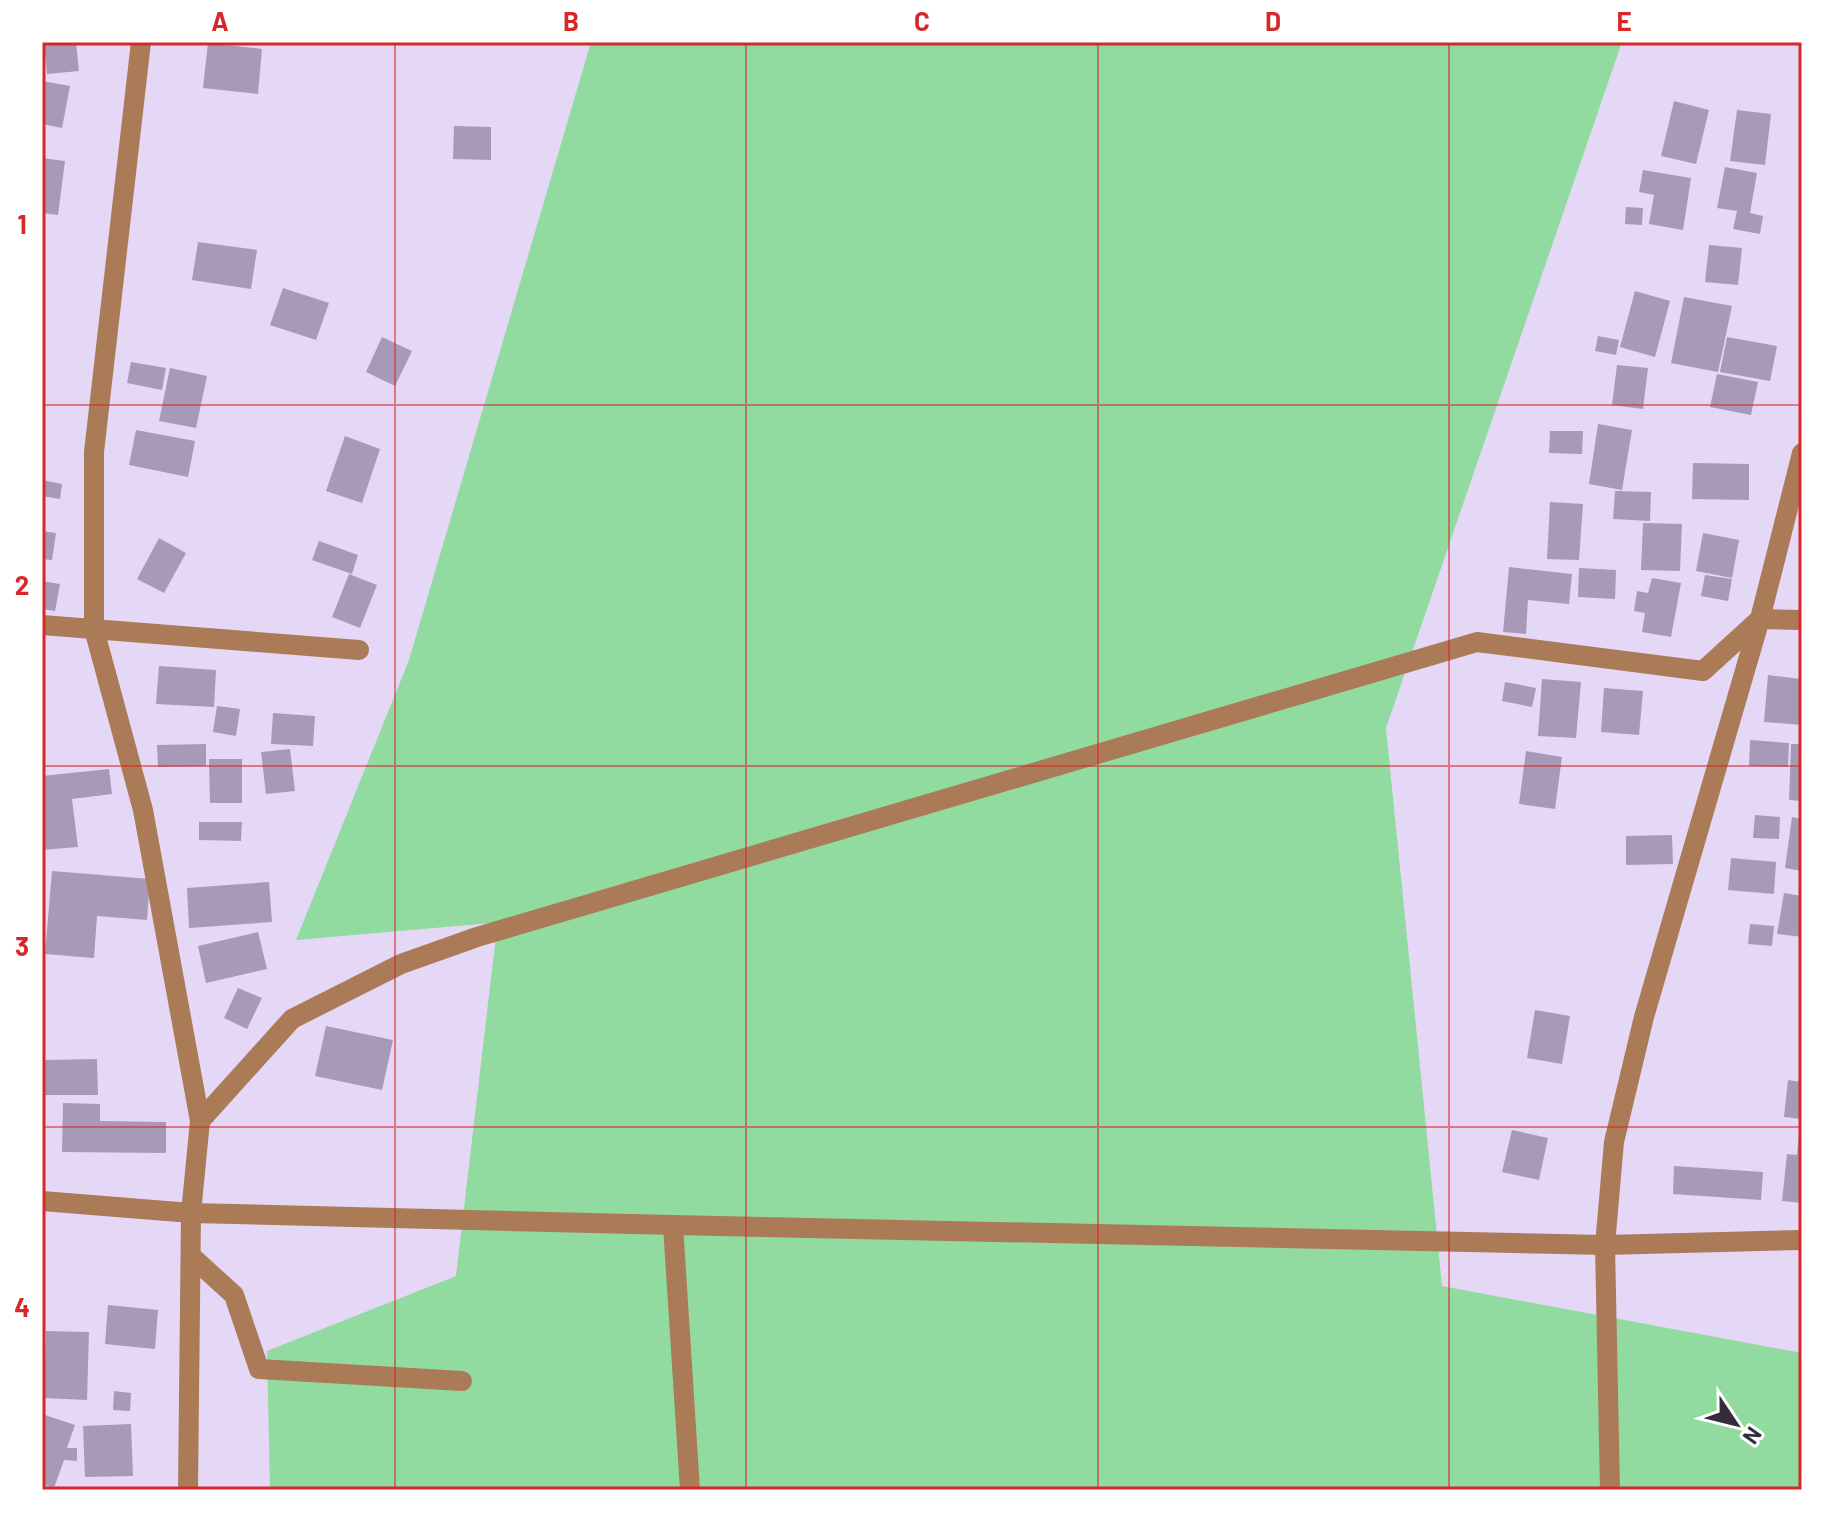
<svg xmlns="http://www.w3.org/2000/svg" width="1844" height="1532" font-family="Barlow,sans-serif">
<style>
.green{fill:#91daa0}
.building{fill:#a89ab6}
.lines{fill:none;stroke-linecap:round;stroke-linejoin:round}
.minor{stroke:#ab7b58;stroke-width:20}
.grid{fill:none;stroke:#d62828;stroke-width:2;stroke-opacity:0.55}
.neatline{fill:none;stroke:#d62828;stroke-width:3}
.grid-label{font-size:26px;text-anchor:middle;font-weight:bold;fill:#d62828}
</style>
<rect width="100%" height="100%" fill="#e5d8f6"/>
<!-- green -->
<polygon class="green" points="591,42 1622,42 1386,728 1442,1286 1802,1353 1802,1490 270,1490 267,1351 456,1276 495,944 492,923 296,940 409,660"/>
<!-- building -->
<g class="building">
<polygon points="44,42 76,42 79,71 47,74"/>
<polygon points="208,43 262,49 258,94 203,88"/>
<polygon points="42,81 70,86 62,128 42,124"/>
<polygon points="1674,101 1709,110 1696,164 1661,156"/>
<polygon points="1737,110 1771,114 1765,165 1730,161"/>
<polygon points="454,126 491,127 491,160 453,159"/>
<polygon points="42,158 65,161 58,215 42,213"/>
<polygon points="1725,167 1757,173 1750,213 1763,216 1760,234 1733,229 1737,211 1717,208"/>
<polygon points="1643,170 1691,178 1683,230 1649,224 1654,195 1639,192"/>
<polygon points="1626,207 1643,208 1642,225 1625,224"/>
<polygon points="198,242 257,250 251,289 192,280"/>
<polygon points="1709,245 1742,248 1738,285 1705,282"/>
<polygon points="283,288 329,303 316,340 270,325"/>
<polygon points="1635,291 1670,301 1655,357 1620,347"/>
<polygon points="1684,297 1732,306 1718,372 1671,363"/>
<polygon points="1598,336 1619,340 1616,355 1595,351"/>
<polygon points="382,337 412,351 395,386 366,372"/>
<polygon points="1727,337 1777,346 1770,381 1720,372"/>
<polygon points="131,362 166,368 162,390 127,383"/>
<polygon points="1617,365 1648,368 1643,409 1612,405"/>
<polygon points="170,368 207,376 196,428 159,421"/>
<polygon points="1717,374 1758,382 1751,415 1710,407"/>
<polygon points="1598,424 1632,430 1622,490 1589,484"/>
<polygon points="136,430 195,441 188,477 129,465"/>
<polygon points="1550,431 1583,431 1582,454 1549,453"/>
<polygon points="345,436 380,449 362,503 326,491"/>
<polygon points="1693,463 1749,464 1749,500 1692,499"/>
<polygon points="42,480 62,484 60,499 42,496"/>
<polygon points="1615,491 1651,492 1650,521 1613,519"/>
<polygon points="1550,502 1583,504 1579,560 1547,559"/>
<polygon points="1643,523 1682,524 1680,571 1641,570"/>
<polygon points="42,531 56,533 52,560 42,559"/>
<polygon points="1703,533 1739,540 1732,578 1696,571"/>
<polygon points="159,538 186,553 164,593 137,579"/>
<polygon points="319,541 358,555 352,574 312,560"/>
<polygon points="1509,567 1572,574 1569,604 1528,600 1526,634 1503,632"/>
<polygon points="1579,568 1616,570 1615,599 1578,597"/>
<polygon points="349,574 377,585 360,628 332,617"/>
<polygon points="1705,575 1732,579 1728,601 1701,596"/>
<polygon points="1652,578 1681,583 1671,637 1642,632 1645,613 1634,611 1637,591 1648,593"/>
<polygon points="42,581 60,584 55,611 42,609"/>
<polygon points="159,666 216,670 214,707 156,704"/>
<polygon points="1768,675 1802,679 1802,725 1764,722"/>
<polygon points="1542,679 1581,682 1576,738 1538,736"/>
<polygon points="1505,682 1536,688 1532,707 1502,701"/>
<polygon points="1604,688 1643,691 1639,735 1601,732"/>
<polygon points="217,706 240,709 236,736 213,732"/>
<polygon points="273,713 315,716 313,746 271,744"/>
<polygon points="1750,740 1789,743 1788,767 1749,766"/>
<polygon points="206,744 206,766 158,767 157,745"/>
<polygon points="1791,744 1802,744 1802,801 1789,800"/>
<polygon points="290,749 295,791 266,794 261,752"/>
<polygon points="1526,751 1562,757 1555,809 1519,804"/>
<polygon points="209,759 242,759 242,803 210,803"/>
<polygon points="109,769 112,794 72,799 78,847 42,850 42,776"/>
<polygon points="1755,815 1780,817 1779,839 1753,838"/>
<polygon points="1792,817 1802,819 1802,871 1785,868"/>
<polygon points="199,822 242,822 241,841 199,840"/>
<polygon points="1672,835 1673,864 1626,865 1626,836"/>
<polygon points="1731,858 1776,862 1774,894 1728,890"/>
<polygon points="52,871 150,879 147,920 97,916 94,958 45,954"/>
<polygon points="269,882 272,922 189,928 187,888"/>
<polygon points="1784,893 1802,896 1802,937 1777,934"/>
<polygon points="1750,924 1774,926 1772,946 1748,944"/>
<polygon points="258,932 267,969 206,983 198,946"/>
<polygon points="238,988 262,998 247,1029 224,1018"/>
<polygon points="1535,1010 1570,1016 1562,1064 1527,1058"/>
<polygon points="326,1026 393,1040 382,1090 315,1076"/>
<polygon points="97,1059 98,1095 44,1095 44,1060"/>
<polygon points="1788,1080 1802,1082 1802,1119 1784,1117"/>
<polygon points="63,1103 100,1104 100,1121 166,1122 166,1153 62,1152"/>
<polygon points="1800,1123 1802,1124 1802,1203 1782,1201 1787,1154 1797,1155"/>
<polygon points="1512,1130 1548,1138 1539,1180 1502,1172"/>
<polygon points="1674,1166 1763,1172 1761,1200 1673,1194"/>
<polygon points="108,1305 158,1310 155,1349 105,1344"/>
<polygon points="46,1331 89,1332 87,1400 44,1398"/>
<polygon points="114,1391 131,1393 130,1411 113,1410"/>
<polygon points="42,1414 75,1425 67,1448 77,1448 77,1461 64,1460 54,1488 42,1484"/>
<polygon points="131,1424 133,1476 85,1477 83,1426"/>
</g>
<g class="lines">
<!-- minor -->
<g class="minor">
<polyline points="141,42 94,452 94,629 143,810 200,1121 191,1213 188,1490"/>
<polyline points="42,625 359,650"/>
<polyline points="200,1121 292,1019 401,964 477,937 1477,642 1703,671 1760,619 1802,620"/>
<polyline points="42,1201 191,1213 673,1225 1605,1245 1802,1240"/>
<polyline points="673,1225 690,1490"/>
<polyline points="191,1256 234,1295 259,1369 462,1381"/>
<polyline points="1610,1490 1605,1245 1614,1142 1644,1017 1760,619 1802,453"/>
</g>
</g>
<!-- grid -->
<path class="grid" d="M395,42V1490M746,42V1490M1098,42V1490M1449,42V1490M42,405H1802M42,766H1802M42,1127H1802"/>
<!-- border -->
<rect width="1844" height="1532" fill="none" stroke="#ffffff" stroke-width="88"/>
<!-- north arrow -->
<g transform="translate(1736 1424) rotate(125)" stroke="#ffffff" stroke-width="6" paint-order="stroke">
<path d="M0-6L14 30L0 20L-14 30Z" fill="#322d38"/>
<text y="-12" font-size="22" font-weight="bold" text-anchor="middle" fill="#322d38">N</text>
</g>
<rect x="44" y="44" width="1756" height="1444" class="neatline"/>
<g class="grid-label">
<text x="220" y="31">A</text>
<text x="571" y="31">B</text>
<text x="922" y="31">C</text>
<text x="1273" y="31">D</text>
<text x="1624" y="31">E</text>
<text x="22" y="234">1</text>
<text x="22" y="595">2</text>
<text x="22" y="956">3</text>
<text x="22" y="1317">4</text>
</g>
</svg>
